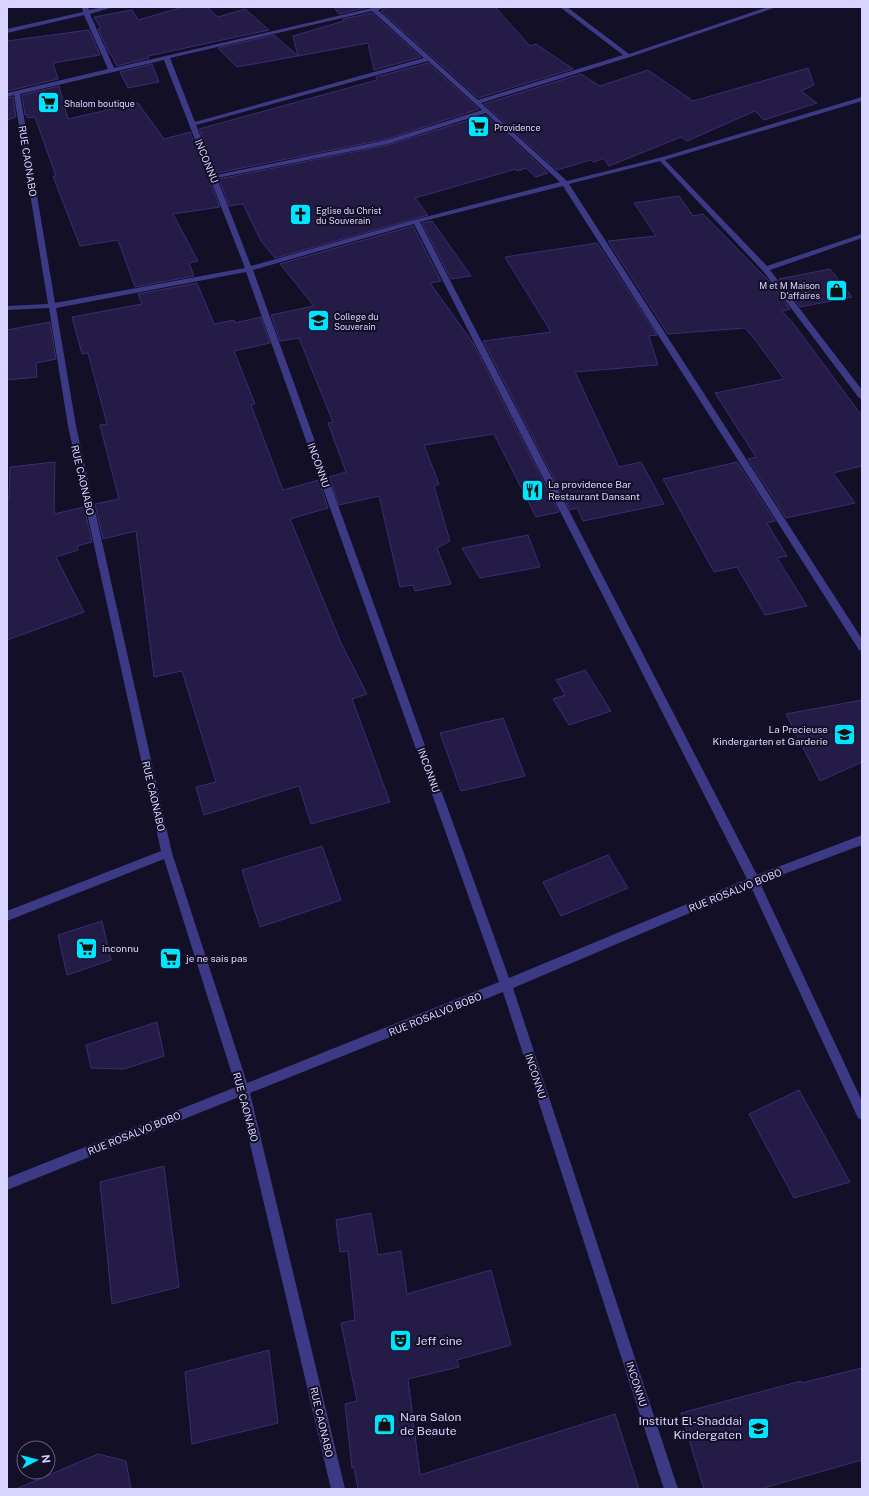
<svg xmlns="http://www.w3.org/2000/svg" width="869" height="1496" font-family="'Public Sans',sans-serif">
<style>
.building{fill:#241b47;stroke:#3b2d73}
.lines{fill:none;stroke-linecap:round;stroke-linejoin:round}
.minor{fill:#3d3a85;fill-rule:evenodd}
.labels{text-anchor:middle;dominant-baseline:central;stroke-width:4;stroke-linejoin:round;paint-order:stroke}
.far-poi-label{font-size:9px;fill:#d9d4ff;stroke:#130f26;text-anchor:start}
.street-label{font-size:10px;fill:#d9d4ff;stroke:#130f26}
.poi-label{font-size:10px;fill:#d9d4ff;stroke:#130f26;text-anchor:start}
.near-poi-label{font-size:12px;fill:#d9d4ff;stroke:#130f26;text-anchor:start}
</style>
<rect width="100%" height="100%" fill="#130f26"/>
<!-- building -->
<g class="building">
<polygon points="183,7 207,7 218,17 245,9 269,30 148,56 149,58 117,66 110,53 109,53 98,29 101,28 94,17 132,10 138,20"/>
<polygon points="334,7 369,7 339,14"/>
<polygon points="388,7 495,7 530,46 536,44 573,69 478,98 381,11"/>
<polygon points="372,13 421,57 374,70 368,43 298,56 293,36 344,21 343,19"/>
<polygon points="89,30 100,55 53,63 58,79 7,91 7,41"/>
<polygon points="274,35 298,56 237,67 218,48"/>
<polygon points="428,63 479,109 387,139 217,173 199,129 377,80 376,77"/>
<polygon points="152,64 159,82 128,88 120,72"/>
<polygon points="808,68 814,85 801,91 817,103 764,120 755,111 687,141 681,137 609,166 604,158 594,162 590,160 557,170 484,104 581,74 600,86 648,70 693,101"/>
<polygon points="59,86 68,119 138,103 164,139 190,132 220,207 173,214 198,261 189,263 194,276 135,287 118,240 80,246 53,176 56,176 35,117 27,118 27,114 25,115 22,95"/>
<polygon points="13,97 16,117 7,120 7,98"/>
<polygon points="486,115 548,173 536,177 526,168 517,171 516,169 415,198 428,215 275,258 261,241 243,204 229,206 219,179 388,145"/>
<polygon points="679,196 693,216 703,214 768,280 790,309 782,311 793,323 862,416 862,466 833,473 855,503 786,518 748,459 756,457 715,393 784,379 756,341 745,328 668,334 608,241 656,236 634,203"/>
<polygon points="432,221 471,276 451,279 422,223"/>
<polygon points="413,226 441,281 430,283 473,343 559,512 536,517 494,434 424,445 439,484 434,486 450,541 437,548 451,584 415,591 413,585 400,587 379,496 339,505 329,477 346,472 328,423 333,422 299,338 280,341 271,315 314,306 280,264"/>
<polygon points="597,243 657,335 649,336 658,365 575,372 619,467 641,462 664,504 583,521 577,508 570,510 483,341 551,332 505,257"/>
<polygon points="830,269 852,297 800,307 779,279"/>
<polygon points="197,283 214,324 234,320 235,323 261,317 270,343 234,351 255,404 251,405 283,490 319,480 328,508 290,519 341,643 367,694 352,699 390,802 311,824 299,786 204,815 196,787 216,782 182,671 154,677 136,531 103,539 95,504 119,499 100,425 107,424 88,353 82,354 72,317 142,304 138,294"/>
<polygon points="50,322 56,359 36,363 37,377 7,380 7,330"/>
<polygon points="55,462 54,514 84,507 92,542 77,546 78,550 56,557 84,612 7,640 7,498 9,498 10,467"/>
<polygon points="737,462 775,521 767,523 787,556 777,558 807,606 765,615 737,567 714,572 663,479"/>
<polygon points="528,535 540,567 480,578 462,548"/>
<polygon points="585,670 611,711 569,725 553,699 565,695 556,680"/>
<polygon points="862,700 862,762 820,781 786,714"/>
<polygon points="503,718 525,776 461,791 440,733"/>
<polygon points="322,846 341,900 260,927 242,870"/>
<polygon points="608,855 628,888 561,916 543,882"/>
<polygon points="102,921 111,960 67,975 58,935"/>
<polygon points="157,1022 164,1056 124,1069 91,1068 86,1045"/>
<polygon points="799,1090 850,1182 794,1198 749,1114"/>
<polygon points="164,1166 179,1287 112,1304 100,1182"/>
<polygon points="371,1213 378,1255 401,1251 407,1294 491,1270 511,1345 457,1360 459,1367 408,1379 420,1475 615,1414 639,1489 358,1489 354,1467 352,1468 345,1404 357,1401 341,1323 355,1320 348,1251 340,1252 336,1220"/>
<polygon points="269,1350 278,1423 192,1444 185,1372"/>
<polygon points="862,1368 862,1460 760,1489 704,1489 681,1413 801,1381 801,1383"/>
<polygon points="98,1454 126,1461 131,1489 16,1489"/>
</g>
<g class="lines">
<!-- minor -->
<path class="minor" d="M82,7H88L89,10L103,7H113L90,14L114,68L376,7H387L378,10L478,100L623,55L560,7H567L629,54L768,7H777L630,57L481,103L567,181L659,158L862,97V101L665,160L767,266L862,234V238L770,270L862,390V399L859,398L763,271L660,161L569,184L862,639V651L859,650L563,186L420,222L757,875L862,835V845L760,883L862,1101V1120L858,1118L751,887L513,988L678,1489H664L503,992L250,1093L345,1489H331L239,1097L7,1190V1178L236,1087L164,859L7,921V911L161,851L68,426L49,308L7,310V306L48,304L14,95L7,97V93L108,69L84,15L7,33V29L83,12ZM372,11L424,58L195,122L170,58ZM164,60L245,268L55,303L20,94ZM428,61L482,110L387,140L216,175L196,125ZM486,113L560,182L414,220L251,266L217,178L388,144ZM414,224L747,879L509,978L253,270ZM246,272L499,982L247,1083L172,853L76,426L56,308Z"/>
</g>
<!-- icons -->
<defs>
<symbol id="supermarket-square" viewBox="-11 -11 22 22"><rect x="-9" y="-9" width="18" height="18" rx="4" fill="#00e5ff" stroke="#130f26"/><path d="M-6-5.5h2.5l.6 2H6L4.5 2H-2.5L-4.4-4H-6ZM-1.5 3.2a1.3 1.3 0 1 0 .1 0ZM3 3.2a1.3 1.3 0 1 0 .1 0Z" fill="#111"/></symbol>
<symbol id="church-square" viewBox="-11 -11 22 22"><rect x="-9" y="-9" width="18" height="18" rx="4" fill="#00e5ff" stroke="#130f26"/><path d="M-1.2-6h2.4v3.5h3.3v2.4h-3.3V6h-2.4V-.1h-3.3v-2.4h3.3Z" fill="#111"/></symbol>
<symbol id="shop-square" viewBox="-11 -11 22 22"><rect x="-9" y="-9" width="18" height="18" rx="4" fill="#00e5ff" stroke="#130f26"/><path d="M-5-2.5h2.3a2.7 3.5 0 0 1 5.4 0H5L5.5 6h-11ZM-1.5-2.5h3a1.5 2.3 0 0 0-3 0Z" fill="#111"/></symbol>
<symbol id="school-square" viewBox="-11 -11 22 22"><rect x="-9" y="-9" width="18" height="18" rx="4" fill="#00e5ff" stroke="#130f26"/><path d="M0-5L7-2L0 1L-7-2ZM-4 1L0 2.5L4 1V4Q0 6-4 4Z" fill="#111"/></symbol>
<symbol id="restaurant-square" viewBox="-11 -11 22 22"><rect x="-9" y="-9" width="18" height="18" rx="4" fill="#00e5ff" stroke="#130f26"/><path d="M-5-6h1v4h1v-4h1v4h1v-4h1v5L-1.5 .5V6h-2V.5L-5-1ZM5-6V6H3V1.5H1.5Q1.5-4 5-6Z" fill="#111"/></symbol>
<symbol id="theatre-square" viewBox="-11 -11 22 22"><rect x="-9" y="-9" width="18" height="18" rx="4" fill="#00e5ff" stroke="#130f26"/><path d="M-5-5.5Q0-4 5-5.5V0Q5 5 0 6Q-5 5-5 0ZM-3.3-2.5H-1v1.5H-3.3ZM1-2.5H3.3v1.5H1ZM-2.8 1Q0 5.5 2.8 1Z" fill="#111"/></symbol>
</defs>
<g fill-rule="evenodd">
<use href="#supermarket-square" x="36" y="90" width="25" height="25"/>
<use href="#supermarket-square" x="466" y="114" width="25" height="25"/>
<use href="#church-square" x="288" y="202" width="25" height="25"/>
<use href="#shop-square" x="824" y="278" width="25" height="25"/>
<use href="#school-square" x="306" y="308" width="25" height="25"/>
<use href="#restaurant-square" x="520" y="478" width="25" height="25"/>
<use href="#school-square" x="832" y="722" width="25" height="25"/>
<use href="#supermarket-square" x="74" y="936" width="25" height="25"/>
<use href="#supermarket-square" x="158" y="946" width="25" height="25"/>
<use href="#theatre-square" x="388" y="1328" width="25" height="25"/>
<use href="#shop-square" x="372" y="1412" width="25" height="25"/>
<use href="#school-square" x="746" y="1416" width="25" height="25"/>
</g>
<g class="labels">
<!-- far-poi labels -->
<g class="far-poi-label">
<text x="64" y="103">Shalom boutique</text>
<text x="494" y="127">Providence</text>
<text x="316" y="210">Eglise du Christ<tspan x="316" dy="10">du Souverain</tspan></text>
<text x="820" y="285" text-anchor="end">M et M Maison<tspan x="820" dy="10">D'affaires</tspan></text>
<text x="334" y="316">College du<tspan x="334" dy="10">Souverain</tspan></text>
</g>
<!-- street labels -->
<g class="street-label">
<text transform="translate(28 161) rotate(81)">RUE CAONABO</text>
<text transform="translate(207 161) rotate(68)">INCONNU</text>
<text transform="translate(319 465) rotate(70)">INCONNU</text>
<text transform="translate(83 480) rotate(77)">RUE CAONABO</text>
<text transform="translate(429 770) rotate(70)">INCONNU</text>
<text transform="translate(154 796) rotate(77)">RUE CAONABO</text>
<text transform="translate(735 890) rotate(-22)">RUE ROSALVO BOBO</text>
<text transform="translate(435 1014) rotate(-22)">RUE ROSALVO BOBO</text>
<text transform="translate(536 1076) rotate(72)">INCONNU</text>
<text transform="translate(246 1107) rotate(75)">RUE CAONABO</text>
<text transform="translate(134 1133) rotate(-22)">RUE ROSALVO BOBO</text>
<text transform="translate(637 1384) rotate(72)">INCONNU</text>
<text transform="translate(322 1422) rotate(77)">RUE CAONABO</text>
</g>
<!-- poi labels -->
<g class="poi-label">
<text x="548" y="484">La providence Bar<tspan x="548" dy="12">Restaurant Dansant</tspan></text>
<text x="828" y="729" text-anchor="end">La Precieuse<tspan x="828" dy="12">Kindergarten et Garderie</tspan></text>
<text x="102" y="948">inconnu</text>
<text x="186" y="958">je ne sais pas</text>
</g>
<!-- near-poi labels -->
<g class="near-poi-label">
<text x="416" y="1341">Jeff cine</text>
<text x="400" y="1417">Nara Salon<tspan x="400" dy="14">de Beaute</tspan></text>
<text x="742" y="1421" text-anchor="end">Institut El-Shaddai<tspan x="742" dy="14">Kindergaten</tspan></text>
</g>
</g>
<!-- border -->
<rect width="869" height="1496" fill="none" stroke="#d9d4ff" stroke-width="16"/>
<!-- north arrow -->
<g transform="translate(36 1460) rotate(83)"><circle r="19" fill="#130f26" stroke="#625e7d"/>
<path d="M0-3L7 15L0 10L-7 15Z" fill="#00e5ff"/>
<text y="-6" font-size="11" font-weight="bold" text-anchor="middle" fill="#d9d4ff">N</text>
</g>
</svg>
